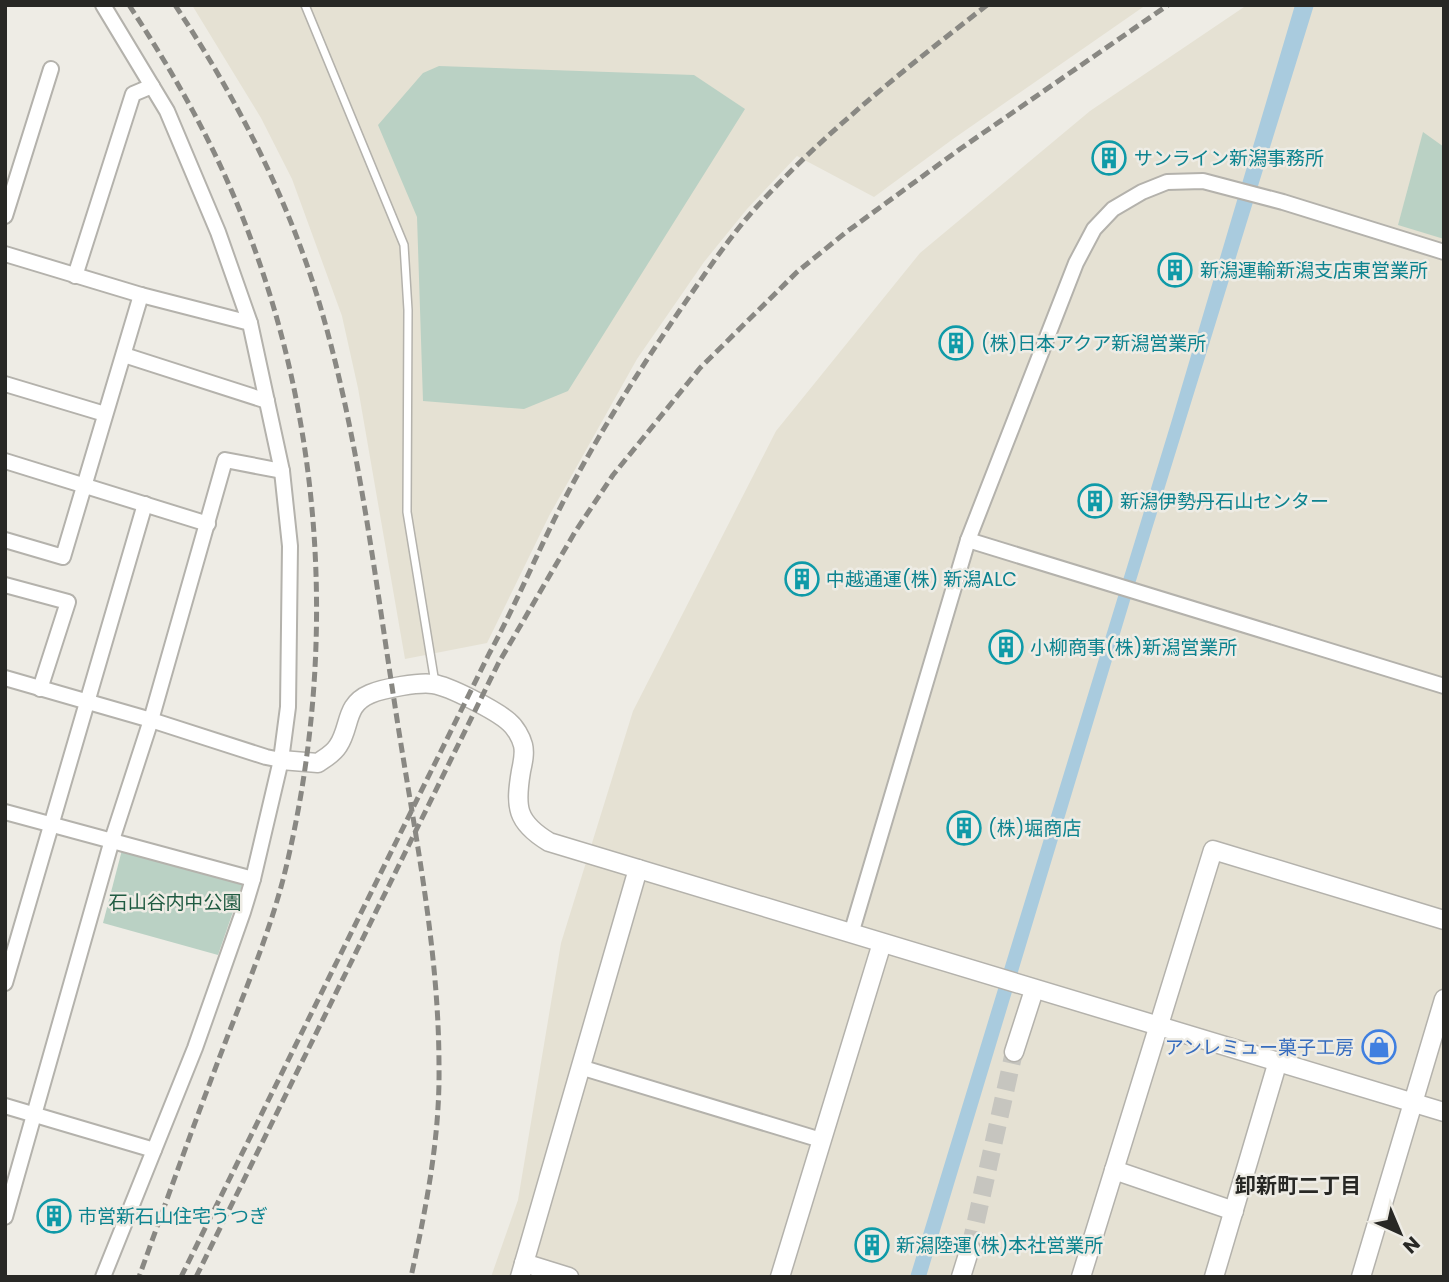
<svg xmlns="http://www.w3.org/2000/svg" width="1449" height="1282" font-family="Poppins,'Noto Sans JP',sans-serif">
<style>
.built{fill:#e5e1d3}
.green{fill:#bad1c4}
.water{fill:#a9cbde}
.lines{fill:none;stroke-linecap:round;stroke-linejoin:round}
.tertiary-tunnel{stroke:#c6c5bf;stroke-width:18;stroke-dasharray:18 9;stroke-linecap:butt}
.service-casing{stroke:#b4b2ac;stroke-width:10}
.minor-casing{stroke:#b4b2ac;stroke-width:18}
.tertiary-casing{stroke:#b4b2ac;stroke-width:21}
.service{stroke:#fff;stroke-width:7}
.minor{stroke:#fff;stroke-width:14}
.tertiary{stroke:#fff;stroke-width:18}
.rail{stroke:#898883;stroke-width:5;stroke-dasharray:10 5;stroke-linecap:butt}
.labels{text-anchor:middle;dominant-baseline:central;stroke-width:5;stroke-linejoin:round;paint-order:stroke}
.culture-label{font-size:19px;fill:#0d838f;stroke:#eeece5;text-anchor:start}
.park-label{font-size:19px;fill:#205b42;stroke:#eeece5}
.shop-label{font-size:19px;fill:#366cbe;stroke:#eeece5;text-anchor:end}
.neighbourhood-label{font-size:21px;font-weight:bold;fill:#282825;stroke:#eeece5}
</style>
<rect width="100%" height="100%" fill="#eeece5"/>
<!-- built -->
<g class="built">
<polygon points="192,5 1146,5 953,139 874,197 797,156 747,209 704,262 637,359 549,516 487,643 405,659 358,388 342,316 292,179 261,118"/>
<polygon points="1247,5 1444,5 1444,1277 491,1277 518,1200 561,943 633,711 776,431 920,253 1090,111"/>
</g>
<!-- green -->
<g class="green">
<polygon points="439,66 694,75 745,109 568,391 524,409 423,401 417,217 378,125 423,73"/>
<polygon points="1423,132 1444,147 1444,239 1398,225"/>
<polygon points="123,846 244,880 218,955 103,923"/>
</g>
<!-- water -->
<polygon class="water" points="1295,5 1314,5 1135,584 926,1277 910,1277 1171,423"/>
<g class="lines">
<!-- tertiary-tunnel -->
<polyline class="tertiary-tunnel" points="970,1248 1014,1052"/>
<defs>
<polyline id="service" points="305,5 404,245 408,310 407,512 435,683"/>
<g id="minor">
<polyline points="103,5 167,111 218,232 250,323"/>
<polyline points="5,216 51,69"/>
<polyline points="5,254 141,295 250,323 282,471 290,546 288,707 281,760 253,879 243,912 195,1048 103,1277"/>
<polyline points="75,276 133,94 152,86"/>
<polyline points="124,355 267,401"/>
<polyline points="5,384 105,414"/>
<polyline points="5,461 208,524"/>
<polyline points="5,540 63,557 141,295"/>
<polyline points="968,540 1444,686"/>
<polyline points="5,585 68,602 40,689"/>
<polyline points="5,678 151,720 266,757 281,760"/>
<polyline points="5,812 253,879"/>
<polyline points="851,934 968,540 1076,263 1094,229 1113,209 1142,192 1167,182 1203,181 1283,202 1444,252"/>
<polyline points="5,983 145,504"/>
<polyline points="580,1067 821,1140"/>
<polyline points="5,1106 154,1150"/>
<polyline points="5,1217 112,840 151,720 225,460 282,471"/>
</g>
<g id="tertiary">
<path d="M281,760L318,763C325,758 333,754 338,746C351,727 344,705 370,694C384,688 419,682 433,684C449,686 497,711 509,722C515,727 521,737 523,745C525,753 523,762 521,771C515,807 516,822 549,842L1444,1112"/>
<polyline points="1014,1052 1034,990"/>
<polyline points="1114,1170 1234,1211"/>
<polyline points="524,1263 569,1277"/>
<polyline points="520,1277 638,869"/>
<polyline points="780,1277 882,943"/>
<polyline points="961,1277 970,1248"/>
<polyline points="1081,1277 1213,850 1444,920"/>
<polyline points="1214,1277 1278,1061"/>
<polyline points="1361,1277 1444,999"/>
</g>
</defs>
<!-- service casing -->
<use href="#service" class="service-casing"/>
<!-- minor casing -->
<use href="#minor" class="minor-casing"/>
<!-- tertiary casing -->
<use href="#tertiary" class="tertiary-casing"/>
<!-- service -->
<use href="#service" class="service"/>
<!-- minor -->
<use href="#minor" class="minor"/>
<!-- tertiary -->
<use href="#tertiary" class="tertiary"/>
<!-- rail -->
<g class="rail">
<path d="M129,5C171,69 209,135 238,206C323,412 338,643 288,859C274,922 248,983 225,1043C195,1121 167,1199 139,1277"/>
<path d="M175,5C236,97 287,196 319,302C358,433 374,571 395,706C413,826 439,945 439,1067C440,1138 426,1208 411,1277"/>
<path d="M181,1277L489,654C513,610 532,565 554,520C590,447 634,378 680,310C703,277 725,243 752,212C822,134 905,69 987,5"/>
<polyline points="196,1277 498,664 575,532 613,475 700,368 797,272 845,233 960,149 1168,5"/>
</g>
</g>
<!-- icons -->
<defs>
<symbol id="building-ring" viewBox="-11 -11 22 22"><circle r="9.5" fill="#eeece5" stroke="#0f9aa8" stroke-width="1.5"/><path d="M-4-6H4V6H1V3H-1V6H-4ZM-2.5-4.3h1.7v1.8h-1.7ZM.8-4.3h1.7v1.8H.8ZM-2.5-1h1.7V.8h-1.7ZM.8-1h1.7V.8H.8Z" fill="#0f9aa8"/></symbol>
<symbol id="shop-ring" viewBox="-11 -11 22 22"><circle r="9.5" fill="#eeece5" stroke="#3f7fe0" stroke-width="1.5"/><path d="M-5-2.5h2.3a2.7 3.5 0 0 1 5.4 0H5L5.5 6h-11ZM-1.5-2.5h3a1.5 2.3 0 0 0-3 0Z" fill="#3f7fe0"/></symbol>
</defs>
<g fill-rule="evenodd">
<use href="#building-ring" x="1090" y="139" width="38" height="38"/>
<use href="#building-ring" x="1156" y="251" width="38" height="38"/>
<use href="#building-ring" x="937" y="324" width="38" height="38"/>
<use href="#building-ring" x="1076" y="482" width="38" height="38"/>
<use href="#building-ring" x="783" y="560" width="38" height="38"/>
<use href="#building-ring" x="987" y="628" width="38" height="38"/>
<use href="#building-ring" x="945" y="809" width="38" height="38"/>
<use href="#shop-ring" x="1360" y="1028" width="38" height="38"/>
<use href="#building-ring" x="35" y="1197" width="38" height="38"/>
<use href="#building-ring" x="853" y="1226" width="38" height="38"/>
</g>
<g class="labels">
<!-- culture labels -->
<g class="culture-label">
<text x="1134" y="158">サンライン新潟事務所</text>
<text x="1200" y="270">新潟運輸新潟支店東営業所</text>
<text x="981" y="343">(株)日本アクア新潟営業所</text>
<text x="1120" y="501">新潟伊勢丹石山センター</text>
<text x="826" y="579">中越通運(株) 新潟ALC</text>
<text x="1030" y="647">小柳商事(株)新潟営業所</text>
<text x="988" y="828">(株)堀商店</text>
<text x="78" y="1216">市営新石山住宅うつぎ</text>
<text x="896" y="1245">新潟陸運(株)本社営業所</text>
</g>
<!-- park labels -->
<g class="park-label">
<text x="175" y="902">石山谷内中公園</text>
</g>
<!-- shop labels -->
<g class="shop-label">
<text x="1354" y="1047">アンレミュー菓子工房</text>
</g>
<!-- neighbourhood labels -->
<g class="neighbourhood-label">
<text x="1298" y="1185">卸新町二丁目</text>
</g>
</g>
<!-- border -->
<rect width="1449" height="1282" fill="none" stroke="#282825" stroke-width="14"/>
<!-- north arrow -->
<g transform="translate(1400 1233) rotate(136)" stroke="#eeece5" stroke-width="5" paint-order="stroke">
<path d="M0-5L12 26L0 18L-12 26Z" fill="#282825"/>
<text y="-10" font-size="19" font-weight="bold" text-anchor="middle" fill="#282825">N</text>
</g>
</svg>
